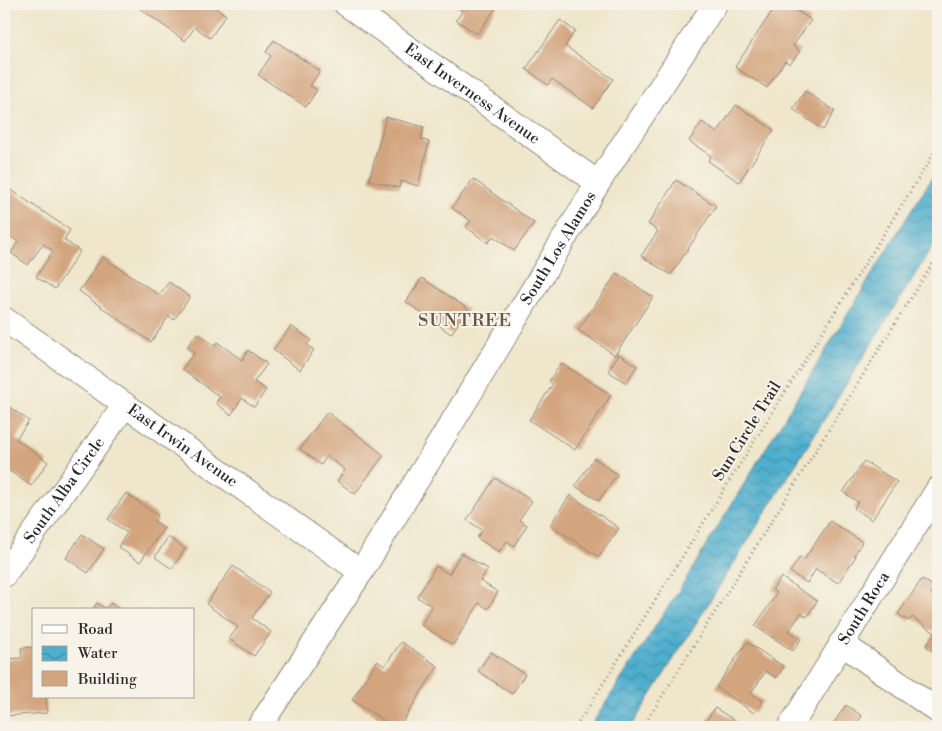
<svg xmlns="http://www.w3.org/2000/svg" width="942" height="731" font-family="'Libre Bodoni',serif">
<style>
.water{fill:url(#water-waves);stroke:#3c6c7c}
.building{fill:#d3a57f}
.lines{fill:none;stroke-linecap:round;stroke-linejoin:round}
.minor-casing{stroke:#8d887b;stroke-width:26}
.path{stroke:#8d887b;stroke-width:3;stroke-dasharray:1 4;stroke-linecap:butt}
.minor{stroke:#fff;stroke-width:24}
.labels{text-anchor:middle;dominant-baseline:central;stroke-width:4;stroke-linejoin:round;paint-order:stroke}
.street-label{font-size:16px;fill:#2b2b2b;stroke:#f7f3e8}
.neighbourhood-label{font-size:18px;letter-spacing:1px;fill:#665648;stroke:#f7f3e8}
</style>
<defs>
<pattern id="water-waves" width="16" height="10" patternUnits="userSpaceOnUse" patternTransform="scale(1.25)"><rect width="16" height="10" fill="#4eaecd"/><path d="M0 5q4-4 8 0t8 0" fill="none" stroke="#418ea7"/></pattern>
</defs>
<rect width="100%" height="100%" fill="#f7f3e8"/>
<filter id="ink" filterUnits="userSpaceOnUse"><feTurbulence type="fractalNoise" baseFrequency=".02" numOctaves="2"/><feDisplacementMap in="SourceGraphic" scale="10" xChannelSelector="R" yChannelSelector="G"/><feConvolveMatrix kernelMatrix="1 2 1 2 8 2 1 2 1" color-interpolation-filters="sRGB"/></filter>
<filter id="wash" filterUnits="userSpaceOnUse"><feTurbulence type="fractalNoise" baseFrequency=".0096" numOctaves="4" result="noise"/><feDisplacementMap in="SourceGraphic" scale="20" xChannelSelector="R" yChannelSelector="G"/><feGaussianBlur stdDeviation="1.12" result="paint"/><feColorMatrix in="noise" values="0 0 0 0 0 0 0 0 0 0 0 0 0 0 0 0 0 1.4 0 .05"/><feComposite in="paint" operator="in"/></filter>
<g filter="url(#wash)">
<rect width="100%" height="100%" fill="#efe6cb"/>
<!-- water -->
<polygon class="water" points="938,168 938,238 631,727 590,727 681,587 896,235"/>
<g id="blocks">
<!-- building -->
<g class="building">
<polygon points="141,4 200,4 204,7 207,4 210,4 226,15 210,38 195,27 185,41 138,7"/>
<polygon points="454,4 499,4 477,34 456,20 463,11"/>
<polygon points="777,4 786,4 811,20 793,46 800,51 790,64 785,61 767,88 735,67"/>
<polygon points="560,20 575,31 565,46 613,79 593,108 552,79 548,85 526,69"/>
<polygon points="274,40 320,71 310,86 317,90 306,107 258,75 271,56 266,52"/>
<polygon points="805,91 835,111 823,130 793,109"/>
<polygon points="736,105 774,130 739,182 708,161 711,156 689,141 702,122 717,133"/>
<polygon points="386,117 424,127 421,139 429,142 418,186 401,181 399,188 369,180"/>
<polygon points="473,179 534,223 514,251 493,236 488,243 466,227 471,221 452,208"/>
<polygon points="676,180 716,206 671,275 641,256 658,231 648,224"/>
<polygon points="11,190 70,230 64,240 80,251 55,289 36,277 53,251 43,244 28,265 11,253 18,242 7,234 4,239 4,201"/>
<polygon points="103,257 159,295 169,282 190,297 174,320 169,316 151,342 79,291"/>
<polygon points="617,273 653,297 615,355 578,330"/>
<polygon points="422,278 468,309 451,334 406,302"/>
<polygon points="291,326 311,340 307,345 314,350 300,370 273,350"/>
<polygon points="197,333 215,346 217,342 242,360 248,350 267,364 254,382 266,390 254,407 242,398 231,415 216,403 220,397 182,369 194,353 187,347"/>
<polygon points="619,354 637,366 626,383 608,371"/>
<polygon points="561,363 611,395 575,450 529,420 553,384 549,381"/>
<polygon points="4,403 29,421 16,439 48,462 31,486 4,467"/>
<polygon points="327,412 384,455 355,494 337,481 345,470 327,456 321,465 300,449"/>
<polygon points="594,458 617,474 599,501 575,486"/>
<polygon points="864,461 897,482 872,520 854,508 858,502 843,492"/>
<polygon points="495,478 532,501 519,520 527,525 514,546 507,541 499,552 477,538 482,530 467,520"/>
<polygon points="126,493 158,516 154,521 164,528 140,562 118,547 127,533 108,519"/>
<polygon points="570,495 619,528 599,557 550,525"/>
<polygon points="830,521 862,542 854,555 856,556 838,583 816,569 807,583 790,572 800,557 804,560"/>
<polygon points="82,534 104,549 88,573 66,558"/>
<polygon points="168,537 185,549 172,569 155,557"/>
<polygon points="461,553 488,569 480,581 498,592 488,609 479,603 453,645 421,625 432,606 417,597 436,566 449,574"/>
<polygon points="233,566 270,592 252,618 271,632 254,656 229,639 238,627 206,604"/>
<polygon points="781,577 817,601 807,617 801,613 789,631 801,639 793,651 755,626 777,593 772,590"/>
<polygon points="922,579 935,587 931,593 938,598 938,652 937,654 926,646 935,633 912,617 909,621 898,614"/>
<polygon points="97,603 106,609 111,603 120,610 92,610"/>
<polygon points="401,642 438,666 399,727 394,727 352,700 377,661 385,666"/>
<polygon points="747,642 784,667 776,678 766,671 751,693 763,701 754,713 716,687"/>
<polygon points="34,647 34,697 46,697 47,713 4,716 4,659 22,658 21,648"/>
<polygon points="491,652 525,674 512,694 478,671"/>
<polygon points="846,705 862,716 858,722 866,727 831,727"/>
<polygon points="715,708 745,727 702,727"/>
</g>
</g>
</g>
<g filter="url(#ink)">
<use href="#blocks" fill-opacity="0" stroke="#8d887b" stroke-width="1"/>
<g class="lines">
<defs>
<g id="minor">
<path id="s1" d="M346,4L598,183"/>
<path id="s2" d="M4,319L361,572"/>
<path id="s3" d="M4,575L125,405"/>
<polyline points="841,643 938,711"/>
<path id="s4" d="M259,727L361,572L598,183L715,4"/>
<path id="s5" d="M790,727L938,489"/>
</g>
</defs>
<!-- minor casing -->
<use href="#minor" class="minor-casing"/>
<!-- path -->
<g class="path">
<polyline points="576,727 938,147"/>
<polyline points="643,727 938,255"/>
</g>
<!-- minor -->
<use href="#minor" class="minor"/>
</g>
</g>
<g class="labels">
<!-- street labels -->
<g class="street-label">
<text stroke="none"><textPath href="#s1" startOffset="155">East Inverness Avenue</textPath></text>
<text stroke="none"><textPath href="#s4" startOffset="565">South Los Alamos</textPath></text>
<text transform="translate(747 431) rotate(-58)">Sun Circle Trail</text>
<text stroke="none"><textPath href="#s2" startOffset="219">East Irwin Avenue</textPath></text>
<text stroke="none"><textPath href="#s3" startOffset="104">South Alba Circle</textPath></text>
<text stroke="none"><textPath href="#s5" startOffset="140">South Roca</textPath></text>
</g>
<!-- neighbourhood labels -->
<g class="neighbourhood-label">
<text x="465" y="320">SUNTREE</text>
</g>
</g>
<!-- margin -->
<rect width="942" height="731" fill="none" stroke="#f7f3e8" stroke-width="20"/>
<!-- legend -->
<rect x="32" y="608" width="162" height="90" fill="#f7f3e8" stroke="#a5a39c"/>
<rect x="42" y="625" width="25" height="8" fill="#ffffff" stroke="#a5a39c"/>
<text x="78" y="634" font-size="15" fill="#2b2b2b">Road</text>
<rect x="42" y="646" width="25" height="15" fill="url(#water-waves)" stroke="#a5a39c"/>
<text x="78" y="658" font-size="15" fill="#2b2b2b">Water</text>
<rect x="42" y="671" width="25" height="15" fill="#d3a57f" stroke="#a5a39c"/>
<text x="78" y="684" font-size="15" fill="#2b2b2b">Building</text>
</svg>
